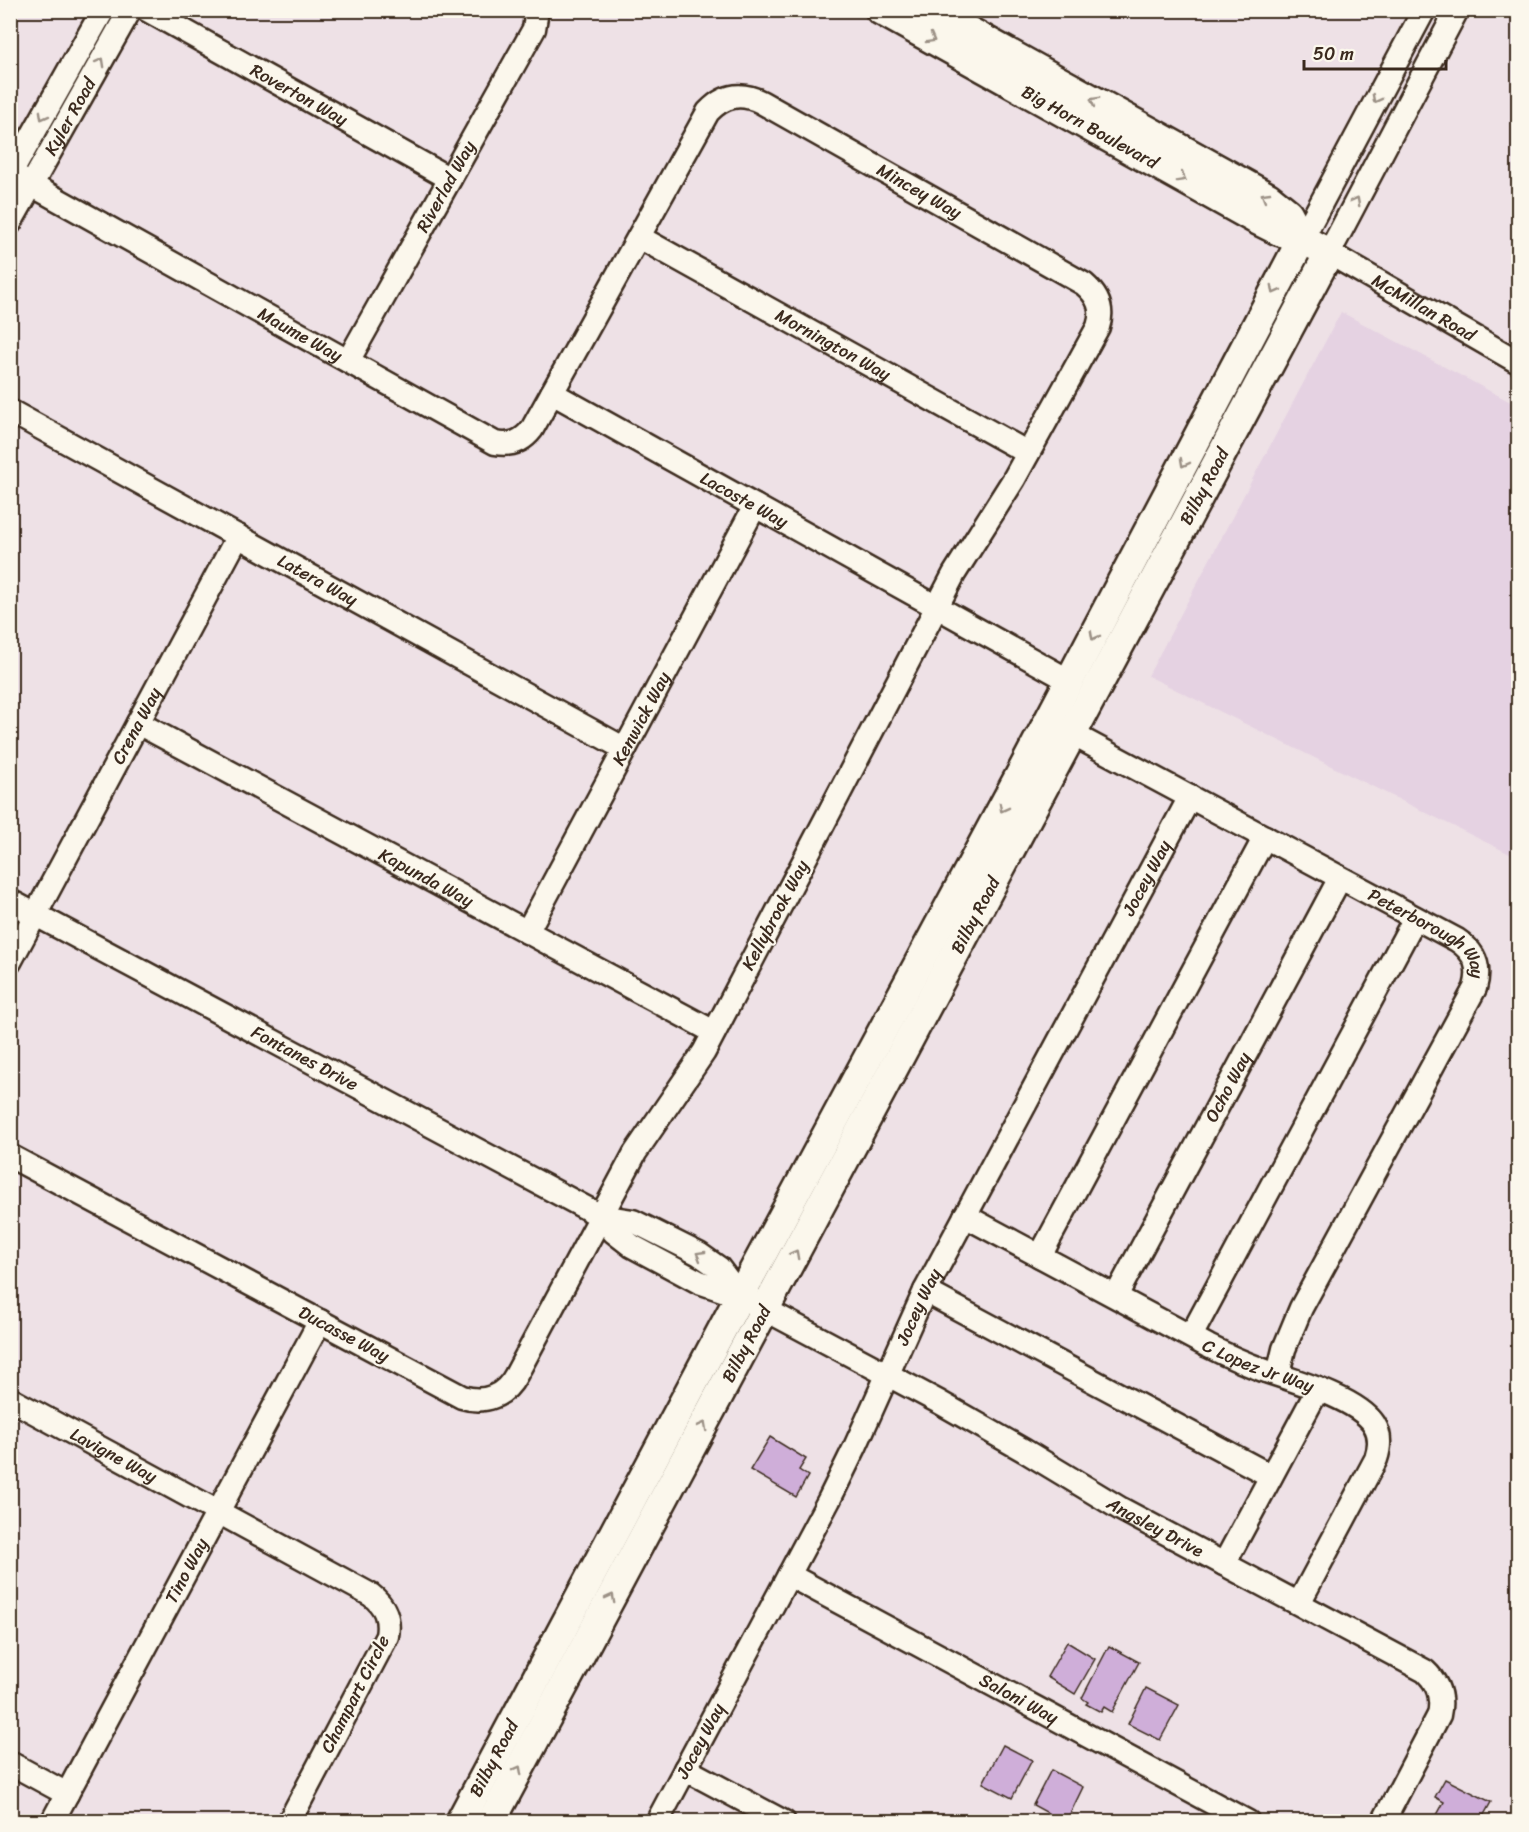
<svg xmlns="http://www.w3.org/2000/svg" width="1529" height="1832" font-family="Sriracha,sans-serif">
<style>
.built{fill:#e5d2e2}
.building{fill:#cfaed9;stroke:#3b2a1e;stroke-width:1.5}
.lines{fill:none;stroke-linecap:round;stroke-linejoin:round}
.minor-casing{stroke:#3b2a1e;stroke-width:27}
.major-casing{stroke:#3b2a1e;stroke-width:33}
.minor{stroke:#fbf7ec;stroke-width:22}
.major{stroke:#fbf7ec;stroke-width:28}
.oneway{stroke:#9b9085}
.labels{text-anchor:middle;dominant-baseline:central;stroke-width:4.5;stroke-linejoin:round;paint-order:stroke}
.street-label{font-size:18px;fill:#3b2a1e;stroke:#fbf7ec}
</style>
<rect width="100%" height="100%" fill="#eee1e6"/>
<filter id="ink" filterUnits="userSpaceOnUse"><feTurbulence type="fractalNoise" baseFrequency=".0167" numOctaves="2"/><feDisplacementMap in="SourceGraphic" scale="12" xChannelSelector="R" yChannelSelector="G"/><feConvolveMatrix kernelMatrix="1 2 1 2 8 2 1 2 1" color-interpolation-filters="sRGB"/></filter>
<g filter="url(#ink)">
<!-- built -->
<polygon class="built" points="1341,312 1518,406 1518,858 1148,676"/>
<!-- building -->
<g class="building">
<polygon points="770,1437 806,1459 799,1470 808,1476 796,1497 750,1470"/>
<polygon points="1067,1642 1095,1659 1075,1694 1047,1677"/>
<polygon points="1109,1646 1139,1662 1112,1712 1104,1707 1101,1712 1086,1704 1088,1702 1082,1698"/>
<polygon points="1146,1688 1179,1705 1160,1740 1128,1724"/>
<polygon points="1003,1745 1032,1760 1012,1798 983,1783"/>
<polygon points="1051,1770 1083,1787 1066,1822 1050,1822 1045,1819 1048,1813 1033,1805"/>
<polygon points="1445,1779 1491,1802 1480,1822 1450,1822 1437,1815 1444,1802 1435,1797"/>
</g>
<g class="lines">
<defs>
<g id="minor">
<path id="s1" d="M147,10L450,179"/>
<path id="s2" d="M1457,10L1329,253L1518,362"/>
<path id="s3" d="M10,173L495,443C511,446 522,442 532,429L708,112C724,95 741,92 761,102L1084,284C1098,296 1104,309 1098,327L1014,479L954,574L704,1052L635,1153L516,1375C505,1396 485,1404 462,1397L10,1156"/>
<polyline points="10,175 103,10"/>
<path id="s4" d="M10,223L130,10"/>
<path id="s5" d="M639,237L1028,453"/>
<polyline points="1302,239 1424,10"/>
<path id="s6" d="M348,361L534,29L537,10"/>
<path id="s7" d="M552,393L1070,681"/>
<path id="s8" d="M10,411L625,749"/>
<path id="s9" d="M138,723L714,1032"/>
<path id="s10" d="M1072,734L1457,940C1475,952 1481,967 1475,988L1301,1308L1284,1349L1278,1374"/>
<path id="s11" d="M10,901L601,1216L614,1232L632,1246L699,1282L740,1296L939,1402L1025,1451L1121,1509L1425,1671C1438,1683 1443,1697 1439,1715L1383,1822"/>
<path id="s12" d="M527,932L755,506"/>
<path id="s13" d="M10,962L238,536"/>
<polyline points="601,1216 633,1221 699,1254 719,1268 740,1296"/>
<path id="s14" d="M965,1216L1208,1346C1226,1355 1244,1363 1263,1370C1292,1380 1357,1398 1374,1424C1381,1435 1380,1447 1376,1459L1299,1603"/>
<polyline points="1040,1256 1265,837"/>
<polyline points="925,1291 1271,1476"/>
<path id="s15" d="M1116,1296L1340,878"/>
<polyline points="1191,1336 1415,918"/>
<path id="s16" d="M10,1399L371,1595C385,1606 390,1618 387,1636L289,1822"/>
<polyline points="1224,1564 1318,1389"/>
<path id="s17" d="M789,1575L1248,1822"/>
<polyline points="10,1763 67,1794"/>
<polyline points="685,1769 784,1822"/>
<path id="s18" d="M52,1822L320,1321"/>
<path id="s19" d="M657,1822L829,1500L855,1447L925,1291L1190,797"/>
</g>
<g id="major">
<polyline points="931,10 1268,197 1288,213 1302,239"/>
<path id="s20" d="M460,1822L740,1296L1023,769L1302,239"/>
<path id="s21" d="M491,1822L1329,253L1302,239L1279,231L1257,220L880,10"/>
</g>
</defs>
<!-- minor casing -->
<use href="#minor" class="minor-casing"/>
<!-- major casing -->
<use href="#major" class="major-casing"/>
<!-- minor -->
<use href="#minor" class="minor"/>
<!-- major -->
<use href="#major" class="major"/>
</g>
<!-- one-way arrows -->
<defs><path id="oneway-chevron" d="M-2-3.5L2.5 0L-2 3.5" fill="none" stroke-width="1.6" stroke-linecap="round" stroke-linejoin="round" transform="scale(1.5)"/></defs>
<g class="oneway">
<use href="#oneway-chevron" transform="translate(931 39) rotate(29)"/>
<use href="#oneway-chevron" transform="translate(101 62) rotate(-61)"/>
<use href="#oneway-chevron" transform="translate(1376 99) rotate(118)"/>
<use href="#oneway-chevron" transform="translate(1094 101) rotate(-151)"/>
<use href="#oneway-chevron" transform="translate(43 116) rotate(119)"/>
<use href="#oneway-chevron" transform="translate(1182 178) rotate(29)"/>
<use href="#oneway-chevron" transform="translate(1265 196) rotate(-150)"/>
<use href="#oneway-chevron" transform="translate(1356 201) rotate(-62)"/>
<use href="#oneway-chevron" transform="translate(1275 290) rotate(118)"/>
<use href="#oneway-chevron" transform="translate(1184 463) rotate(118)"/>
<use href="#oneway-chevron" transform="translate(1094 636) rotate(118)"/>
<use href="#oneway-chevron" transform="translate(1003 808) rotate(118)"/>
<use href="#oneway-chevron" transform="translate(795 1254) rotate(-62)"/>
<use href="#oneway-chevron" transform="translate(700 1255) rotate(-150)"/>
<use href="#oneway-chevron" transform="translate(703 1426) rotate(-62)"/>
<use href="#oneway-chevron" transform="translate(611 1598) rotate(-62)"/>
<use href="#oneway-chevron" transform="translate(518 1770) rotate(-62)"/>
</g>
</g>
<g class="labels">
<!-- street labels -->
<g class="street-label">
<text stroke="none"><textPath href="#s1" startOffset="174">Roverton Way</textPath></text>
<text stroke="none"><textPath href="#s4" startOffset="122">Kyler Road</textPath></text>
<text transform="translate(1090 127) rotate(29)">Big Horn Boulevard</text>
<text stroke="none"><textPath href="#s6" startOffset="200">Riverlad Way</textPath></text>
<text stroke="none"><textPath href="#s3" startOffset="1200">Mincey Way</textPath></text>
<text stroke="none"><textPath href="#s2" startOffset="384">McMillan Road</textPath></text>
<text stroke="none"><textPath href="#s3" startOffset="332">Maume Way</textPath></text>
<text stroke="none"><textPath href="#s5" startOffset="222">Mornington Way</textPath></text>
<text stroke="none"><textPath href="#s21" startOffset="1514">Bilby Road</textPath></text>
<text stroke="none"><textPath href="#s7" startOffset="220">Lacoste Way</textPath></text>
<text stroke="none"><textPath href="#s8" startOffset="351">Latera Way</textPath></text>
<text stroke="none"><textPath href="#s12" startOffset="242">Kenwick Way</textPath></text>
<text stroke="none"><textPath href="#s13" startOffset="268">Crena Way</textPath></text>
<text stroke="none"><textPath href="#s9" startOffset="327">Kapunda Way</textPath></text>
<text stroke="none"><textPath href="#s19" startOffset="1064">Jocey Way</textPath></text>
<text transform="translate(775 915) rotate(-62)">Kellybrook Way</text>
<text stroke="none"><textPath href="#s21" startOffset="1028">Bilby Road</textPath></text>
<text stroke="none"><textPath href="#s10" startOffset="410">Peterborough Way</textPath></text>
<text stroke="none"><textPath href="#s11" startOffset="334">Fontanes Drive</textPath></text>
<text stroke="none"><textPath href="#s15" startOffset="237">Ocho Way</textPath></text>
<text stroke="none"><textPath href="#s19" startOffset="578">Jocey Way</textPath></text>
<text transform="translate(344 1334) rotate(28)">Ducasse Way</text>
<text stroke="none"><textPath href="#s21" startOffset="542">Bilby Road</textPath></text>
<text stroke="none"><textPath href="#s14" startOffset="330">C Lopez Jr Way</textPath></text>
<text stroke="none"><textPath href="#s16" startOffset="118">Lavigne Way</textPath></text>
<text stroke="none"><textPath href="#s11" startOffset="1308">Angsley Drive</textPath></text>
<text stroke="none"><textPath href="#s18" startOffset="285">Tino Way</textPath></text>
<text transform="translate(355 1694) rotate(-63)">Champart Circle</text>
<text stroke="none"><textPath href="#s17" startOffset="261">Saloni Way</textPath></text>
<text stroke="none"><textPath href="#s19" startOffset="92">Jocey Way</textPath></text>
<text stroke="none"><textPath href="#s20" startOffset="72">Bilby Road</textPath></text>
</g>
</g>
<!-- margin -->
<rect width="1529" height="1832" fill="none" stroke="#fbf7ec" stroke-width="36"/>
<rect x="18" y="18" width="1493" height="1796" fill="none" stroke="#3b2a1e" stroke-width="2" filter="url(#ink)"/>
<!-- scale -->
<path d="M1304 60v9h142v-9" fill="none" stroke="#3b2a1e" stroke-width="3"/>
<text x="1313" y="60" font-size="18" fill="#3b2a1e" stroke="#fbf7ec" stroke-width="4.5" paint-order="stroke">50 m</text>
</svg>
